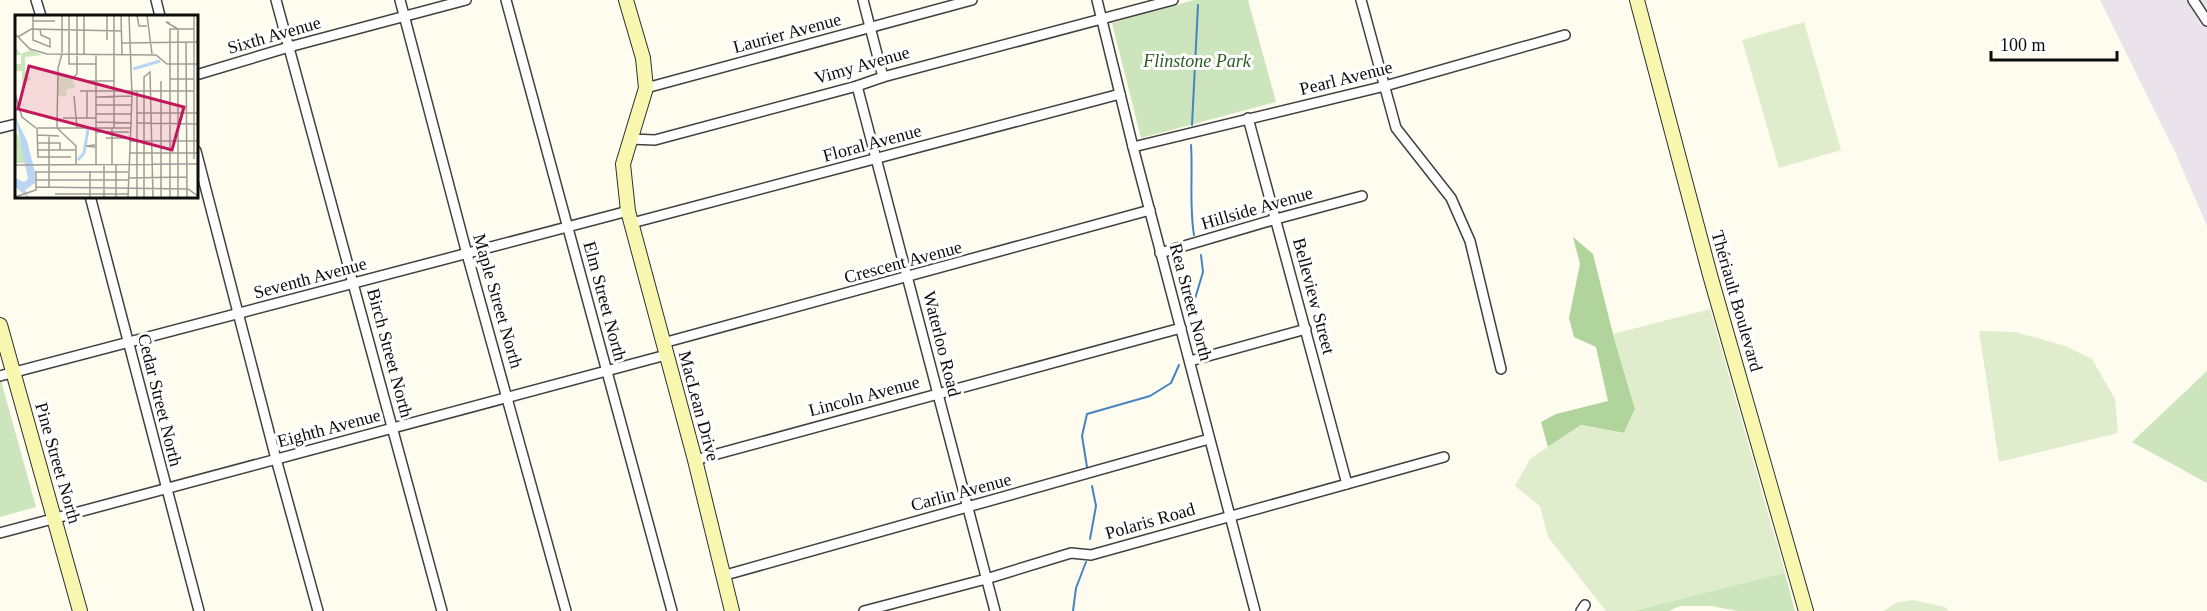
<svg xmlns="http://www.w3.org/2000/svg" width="2207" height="611" font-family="Georgia,serif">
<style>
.industrial{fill:#ebe3eb}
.green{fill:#cde5bc}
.forest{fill:#b0d49c}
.pitch{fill:#dfedcd}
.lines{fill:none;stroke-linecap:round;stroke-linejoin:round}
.stream{stroke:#4684c1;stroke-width:2}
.street-casing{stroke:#404040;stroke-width:12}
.secondary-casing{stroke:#2f2f2f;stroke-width:16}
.street{stroke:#fff;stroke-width:9}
.secondary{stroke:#f8f7b0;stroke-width:14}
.labels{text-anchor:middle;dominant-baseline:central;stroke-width:6;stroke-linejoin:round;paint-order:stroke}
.street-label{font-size:18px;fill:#0d0d0d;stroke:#fff}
.park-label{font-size:18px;font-style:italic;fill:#2a5f23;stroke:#fff}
.inset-river{fill:none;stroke:#b8d6f1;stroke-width:3}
.inset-road{fill:none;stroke:#9e9c95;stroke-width:1.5}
.view{fill:#c2185b;fill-opacity:0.15;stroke:#c2185b;stroke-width:3}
.inset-edge{fill:none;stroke:#0d0d0d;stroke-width:3}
</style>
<rect width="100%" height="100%" fill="#fefcef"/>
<!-- industrial -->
<polygon class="industrial" points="2100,0 2207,0 2207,226 2176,154"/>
<!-- green -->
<g class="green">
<polygon points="1194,0 1248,0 1276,102 1141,138 1112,23"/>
<polygon points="2207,371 2207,483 2132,442"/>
<polygon points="0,377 36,507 0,517"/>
<polygon points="1776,540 1795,611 1737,611 1711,606 1680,606 1669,611 1633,611 1772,575 1765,543"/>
</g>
<!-- forest -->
<polygon class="forest" points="1573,237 1593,254 1613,334 1635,409 1624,433 1581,425 1548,447 1541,422 1556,414 1608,401 1596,347 1574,337 1569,318 1580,264"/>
<!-- pitch -->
<g class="pitch">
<polygon points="1804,22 1841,150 1779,168 1742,40"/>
<polygon points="1710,309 1785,573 1633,611 1606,611 1548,537 1540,506 1515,486 1530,459 1581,425 1624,433 1635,409 1613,334"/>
<polygon points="1979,331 2016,332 2065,346 2092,359 2115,399 2118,433 1999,462"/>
<polygon points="1913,600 1945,607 1949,611 1884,611 1895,603"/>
</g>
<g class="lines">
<!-- stream -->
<g class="stream">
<polyline points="1192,125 1198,5"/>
<path d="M1191,145C1193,175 1189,205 1194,235"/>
<polyline points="1194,302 1203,272 1201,255"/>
<polyline points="1087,467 1082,436 1087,414 1150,396 1171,383 1179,365"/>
<polyline points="1090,539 1096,506 1092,486"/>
<polyline points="1073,611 1076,588 1086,562"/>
</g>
<defs>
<g id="street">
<polyline points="36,0 41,16"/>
<polyline points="156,0 160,16"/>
<polyline points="276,0 442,611"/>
<polyline points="400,0 467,254 566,611"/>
<polyline points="506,0 672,611"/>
<polyline points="863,0 883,77"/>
<polyline points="1097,0 1133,147 1255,611"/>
<polyline points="1361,0 1396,128 1451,198 1470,241 1501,369"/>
<polyline points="2193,0 2207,21"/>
<polyline points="196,75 289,47 466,0"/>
<polyline points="857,86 995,611"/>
<polyline points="646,88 972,0"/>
<polyline points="1248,118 1347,484"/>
<polyline points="0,128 16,124"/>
<polyline points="630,139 655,140 857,86 883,77 1173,0"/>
<polyline points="1133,147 1385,86 1565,35"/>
<polyline points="196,151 276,459 318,611"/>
<polyline points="90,196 199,611"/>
<polyline points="632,223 1120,94"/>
<polyline points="1160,253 1276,219 1362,196"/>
<polyline points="663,343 1150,210"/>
<polyline points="1190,361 1306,329"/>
<polyline points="0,376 628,211"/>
<polyline points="695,460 1181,328"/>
<polyline points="0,533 666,355"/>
<polyline points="722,576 1209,439"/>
<polyline points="864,611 986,579 1071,553 1091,555 1444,457"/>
<polyline points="1581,611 1585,605"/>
</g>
<g id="secondary">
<polyline points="626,0 643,58 646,88 623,164 628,211 695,460 732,611"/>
<polyline points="1637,0 1710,275 1806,611"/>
<polyline points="0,325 80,611"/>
</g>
</defs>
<!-- street casing -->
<use href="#street" class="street-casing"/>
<!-- secondary casing -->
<use href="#secondary" class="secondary-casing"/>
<!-- street -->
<use href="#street" class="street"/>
<!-- secondary -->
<use href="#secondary" class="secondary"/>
</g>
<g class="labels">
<!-- street labels -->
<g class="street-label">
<text transform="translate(787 33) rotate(-15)">Laurier Avenue</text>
<text transform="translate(274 35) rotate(-16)">Sixth Avenue</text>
<text transform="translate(862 65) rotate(-16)">Vimy Avenue</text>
<text transform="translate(1346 78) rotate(-14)">Pearl Avenue</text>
<text transform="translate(872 143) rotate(-15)">Floral Avenue</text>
<text transform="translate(1257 208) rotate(-16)">Hillside Avenue</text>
<text transform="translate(903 262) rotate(-15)">Crescent Avenue</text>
<text transform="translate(310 278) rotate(-15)">Seventh Avenue</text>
<text transform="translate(1314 296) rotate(75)">Belleview Street</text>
<text transform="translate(498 301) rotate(74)">Maple Street North</text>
<text transform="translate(605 301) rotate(75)">Elm Street North</text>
<text transform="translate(1737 301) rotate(74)">Thériault Boulevard</text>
<text transform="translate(1191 302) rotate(75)">Rea Street North</text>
<text transform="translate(942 344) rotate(76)">Waterloo Road</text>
<text transform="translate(390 353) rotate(75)">Birch Street North</text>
<text transform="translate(864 396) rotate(-15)">Lincoln Avenue</text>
<text transform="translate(160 400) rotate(76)">Cedar Street North</text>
<text transform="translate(699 406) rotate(75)">MacLean Drive</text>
<text transform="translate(329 428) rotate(-15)">Eighth Avenue</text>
<text transform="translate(58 463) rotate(74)">Pine Street North</text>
<text transform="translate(961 492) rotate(-15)">Carlin Avenue</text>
<text transform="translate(1150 521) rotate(-16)">Polaris Road</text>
</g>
<!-- park labels -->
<g class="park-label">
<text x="1197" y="61">Flinstone Park</text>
</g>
</g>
<!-- overview -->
<g transform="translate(15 15)">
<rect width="183" height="183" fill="#fefcef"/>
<path d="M0,32L6,39L16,35L27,40L10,42V57L16,64L7,69V56H0V49H6V40H0ZM0,115L4,123L11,148H0Z" fill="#cde5bc"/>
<path d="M43,61L56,62L59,68L60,73L52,74L51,81H43Z" fill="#dfedcd"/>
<path d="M0,101L12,126L20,157V168L10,175L14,183L0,172V163L9,167L13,164Z" fill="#b8d6f1"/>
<path class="inset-river" d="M118,54L145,46M63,145L69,138L73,114"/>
<path class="inset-road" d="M18,0V25L35,32V24L26,20L25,14M54,0V49H81M106,0L107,39M122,0L124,11H132M132,0L137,39M179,0V144M18,6H40M155,8L151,7L163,14M163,14V183M0,19L15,34L32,39L141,40L152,49H183M3,22L16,14L106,16M92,25V0M171,27L172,183M107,28L183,27M47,38V0M47,39L43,53L42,113L61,131V150M69,39V0M58,63L62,59V0M155,64H179M73,66H99M146,66V183M65,76H179M72,76V103M122,76V183M0,79L7,102L21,113M59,81L62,113M81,82L117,81M81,90H117M121,98H183M81,99H117M48,103H81M81,107L117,108M121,108L183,109M22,113H116M22,113L23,142H56M99,113V0M80,117H114M22,120L44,121M91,123H113M114,126H183M22,128H45V135M80,130L71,131L80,132M22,135H60M114,138H183M81,149V39M0,150L183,149M97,150V113M101,150V183M21,157H113M113,163L172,162M21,165H113M21,172L173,174L183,181M34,172V120M40,179H113M0,182L21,175V156M75,183V156M89,183V150M113,183L117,81L114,0M129,183V62L135,57L138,183M155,183V14H179"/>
<path class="view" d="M14,51L169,92L157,135L3,94Z"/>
<rect width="183" height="183" class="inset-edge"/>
</g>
<!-- scale -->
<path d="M1991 51v9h126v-9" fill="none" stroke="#0d0d0d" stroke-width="3"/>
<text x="2000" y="51" font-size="18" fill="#0d0d0d" stroke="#ffffff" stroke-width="4.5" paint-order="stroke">100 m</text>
</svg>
